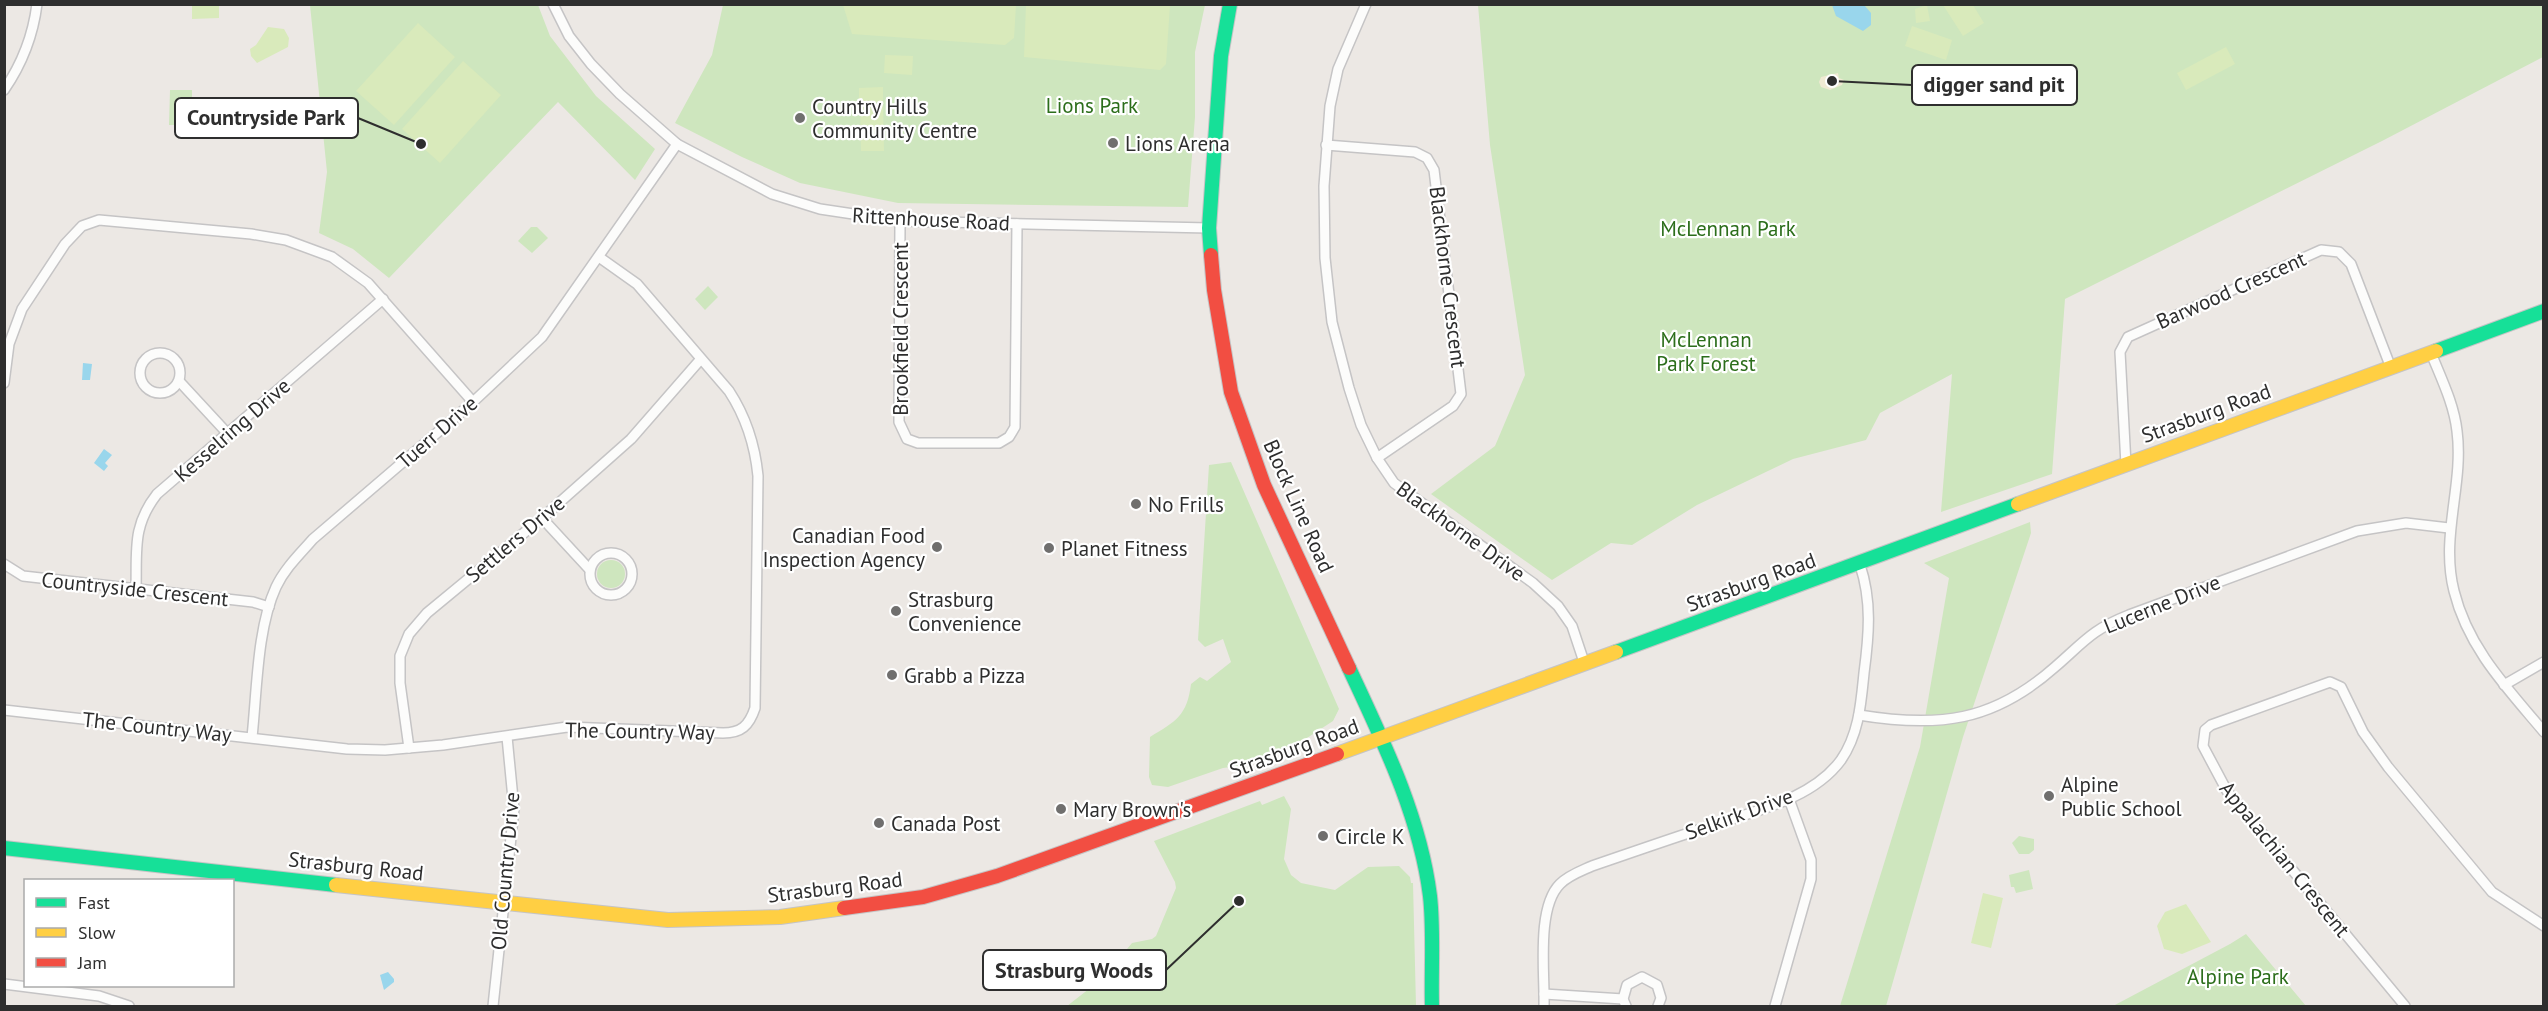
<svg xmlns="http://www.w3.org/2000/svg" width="2548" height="1011" font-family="'PT Sans',sans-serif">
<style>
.green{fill:#cee6be}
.sand{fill:#f0ead3}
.pitch{fill:#d9eabb}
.water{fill:#99d6ec}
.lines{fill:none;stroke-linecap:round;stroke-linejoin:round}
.street-casing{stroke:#c5c4c5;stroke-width:12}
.fast-casing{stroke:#c5c4c5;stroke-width:16}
.slow-casing{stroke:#c5c4c5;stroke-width:16}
.jam-casing{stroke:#c5c4c5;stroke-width:16}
.street{stroke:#fcfcfb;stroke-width:9}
.fast{stroke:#16e098;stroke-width:14}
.slow{stroke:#ffcf43;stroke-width:14}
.jam{stroke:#f24e42;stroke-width:14}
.poi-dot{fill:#706f6e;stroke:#fff;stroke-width:2}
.labels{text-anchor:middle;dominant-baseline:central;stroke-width:4.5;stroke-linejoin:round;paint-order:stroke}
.park-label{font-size:21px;fill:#2c6e1b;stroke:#fff}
.poi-label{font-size:21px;fill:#2e2e2e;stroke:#fff;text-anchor:start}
.street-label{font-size:21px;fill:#2e2e2e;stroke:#fff}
.leader{fill:none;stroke:#2e2e2e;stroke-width:2}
.callout-dot{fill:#2e2e2e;stroke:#fff;stroke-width:2}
.callout{fill:#fff;stroke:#2e2e2e;stroke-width:2}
.callout-label{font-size:22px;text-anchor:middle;font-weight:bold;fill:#2e2e2e}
</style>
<rect width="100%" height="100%" fill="#ece8e4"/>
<!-- green -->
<g class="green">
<polygon points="310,5 538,5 550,36 596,96 655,149 635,180 558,102 389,278 353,249 319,233 327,172"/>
<polygon points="723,5 1205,5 1195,52 1195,117 1188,207 898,203 800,183 742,157 675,123 712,55"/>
<polygon points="1478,5 2543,5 2543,57 2382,141 2065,299 2052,474 1941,512 1952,374 1880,413 1866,440 1793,459 1697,505 1632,545 1611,543 1552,580 1431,494 1495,446 1525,375 1490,145"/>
<polygon points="170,90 192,90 192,125 169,125"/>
<polygon points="531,227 537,227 548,238 532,253 518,241"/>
<polygon points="708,286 718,297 705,310 695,299"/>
<path d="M1231,462L1339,709L1333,721L1307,738L1247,765L1223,768L1168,787L1152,785L1149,777L1150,737C1176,721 1187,716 1191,684L1200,677L1207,681L1231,662L1223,639L1205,647L1198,640L1209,465Z"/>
<polygon points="2030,522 2031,533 1963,737 1886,1006 1840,1006 1920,747 1949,578 1924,563"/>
<circle cx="611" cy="574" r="14"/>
<polygon points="1284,796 1291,809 1284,859 1291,875 1301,883 1335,890 1368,867 1399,866 1410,877 1411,883 1413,883 1416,1006 1067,1006 1103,978 1132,943 1152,939 1156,936 1176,888 1175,882 1154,841 1260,801 1262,805"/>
<polygon points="2019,836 2034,839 2034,850 2029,854 2019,854 2012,843"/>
<polygon points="2029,870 2033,889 2016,893 2014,887 2011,887 2009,875"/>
<polygon points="2246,934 2306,1006 2113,1006 2230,944"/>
</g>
<!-- sand -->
<polygon class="sand" points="1838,73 1839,78 1844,80 1842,85 1830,90 1821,87 1819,82 1821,77"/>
<!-- pitch -->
<g class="pitch">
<polygon points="192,5 219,5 219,18 192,19"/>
<polygon points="843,5 1016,5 1014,38 1005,45 852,34"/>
<polygon points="1026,5 1170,5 1166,64 1160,70 1024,57"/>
<polygon points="1927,5 1930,21 1916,23 1915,9"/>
<polygon points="1943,5 1973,5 1984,23 1963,36"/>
<polygon points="418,23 455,57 394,125 356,91"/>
<polygon points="1912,26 1952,40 1946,60 1905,46"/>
<polygon points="268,27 284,29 289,38 288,47 257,63 251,56 250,49 256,45"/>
<polygon points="2226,47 2235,64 2186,90 2177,73"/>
<polygon points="885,55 913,56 912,75 884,73"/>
<polygon points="463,61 501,95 440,163 402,129"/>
<polygon points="883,87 883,102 859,102 859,88"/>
<polygon points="883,104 884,151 861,151 860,105"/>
<polygon points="1983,893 2003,898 1991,948 1971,943"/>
<polygon points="2186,904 2211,942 2182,954 2164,949 2157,926 2165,912"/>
</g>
<!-- water -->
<g class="water">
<polygon points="1832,5 1864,5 1871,13 1871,25 1863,31 1836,16"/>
<polygon points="83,363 92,364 90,380 82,380"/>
<polygon points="104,449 112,455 105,463 108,466 104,471 94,463"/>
<polygon points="388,972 394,979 394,982 384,990 380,975"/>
</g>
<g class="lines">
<defs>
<g id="street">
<polyline points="553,4 569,36 591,64 620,94 677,144 772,194 820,209 900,221 1209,228"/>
<polyline points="1366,4 1338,69 1330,106 1324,186 1325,258 1332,322 1349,388 1361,425 1377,458 1394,483 1533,583 1558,606 1572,626 1584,662"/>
<path d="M4,90C22,64 33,36 37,4"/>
<polyline points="1326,145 1415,152 1427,158 1434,170 1461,394 1453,406 1377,458"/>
<polyline points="900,221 899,422 907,439 918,443 999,443 1009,437 1015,427 1017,224"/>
<path d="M2431,353C2441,378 2454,404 2457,431C2464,485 2440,536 2454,591C2468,648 2507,688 2544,732"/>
<circle cx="160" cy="373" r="20"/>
<polyline points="179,381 228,434"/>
<polyline points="4,383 9,344 22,309 65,244 82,226 99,220 251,234 286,240 332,257 368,283 473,402"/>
<polyline points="2126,465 2120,352 2128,337 2321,250 2339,252 2351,264 2391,368"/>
<polyline points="542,518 590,570"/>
<circle cx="611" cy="574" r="21"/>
<polyline points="4,564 23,576 253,602 269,607"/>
<path d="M136,589C137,550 132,526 157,494L383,299"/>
<polyline points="2504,685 2544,662"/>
<path d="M4,710L347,749L385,750L443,745L567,727L723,733C741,733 749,726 755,708L758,476C755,445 746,417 729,391L637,284L599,257"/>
<path d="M1859,715C1938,728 1993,722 2055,667C2084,642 2091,630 2129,615L2357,531L2406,523L2449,528"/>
<path d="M252,737C257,691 257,628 276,587C285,568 300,554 313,539L473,402L542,337L677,144"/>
<polyline points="409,748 400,683 400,656 409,634 427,613 542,518 631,439 700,360"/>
<polyline points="4,984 99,996 129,1006"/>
<polyline points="1544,994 1623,999"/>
<polyline points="493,1006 514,809 507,737"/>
<path d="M1544,1006C1545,974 1536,908 1560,884C1569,875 1581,871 1592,866C1630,853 1667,840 1704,828C1750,812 1811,801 1841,760C1859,734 1861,703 1864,673C1869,635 1872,601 1860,565"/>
<polyline points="1626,1006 1623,999 1627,985 1642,977 1657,985 1661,998 1658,1006"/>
<polyline points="1775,1006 1811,879 1811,860 1789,799"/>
<polyline points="2405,1006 2227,791 2203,746 2205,730 2211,725 2330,682 2341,687 2363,732 2388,767 2492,892 2544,926"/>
</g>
<g id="fast">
<polyline points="1211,255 1209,228 1221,56 1230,4"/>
<polyline points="2436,351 2544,311"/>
<polyline points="1616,652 2018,504"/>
<path d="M1349,668C1383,741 1420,816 1430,896C1434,932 1431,970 1432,1006"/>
<polyline points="4,848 336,885"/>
</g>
<g id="slow">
<polyline points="2018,504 2436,351"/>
<polyline points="1337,754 1616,652"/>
<polyline points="336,885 668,920 780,917 844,908"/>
</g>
<g id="jam">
<polyline points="1211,255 1214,290 1231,392 1264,485 1349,668"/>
<polyline points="844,908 923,897 997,876 1337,754"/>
</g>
</defs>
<!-- street casing -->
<use href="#street" class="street-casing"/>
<!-- fast casing -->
<use href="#fast" class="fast-casing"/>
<!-- slow casing -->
<use href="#slow" class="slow-casing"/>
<!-- jam casing -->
<use href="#jam" class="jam-casing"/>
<!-- street -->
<use href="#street" class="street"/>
<!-- fast -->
<use href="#fast" class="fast"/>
<!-- slow -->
<use href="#slow" class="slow"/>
<!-- jam -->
<use href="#jam" class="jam"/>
</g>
<!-- markers -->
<g class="poi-dot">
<circle cx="800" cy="118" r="6"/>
<circle cx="1113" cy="143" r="6"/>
<circle cx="1136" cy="504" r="6"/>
<circle cx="937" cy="547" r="6"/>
<circle cx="1049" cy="548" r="6"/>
<circle cx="896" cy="611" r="6"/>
<circle cx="892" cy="675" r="6"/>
<circle cx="2049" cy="796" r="6"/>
<circle cx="1061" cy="809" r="6"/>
<circle cx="879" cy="823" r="6"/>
<circle cx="1323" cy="836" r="6"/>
</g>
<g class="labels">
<!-- park labels -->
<g class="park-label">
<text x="1092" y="105">Lions Park</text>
<text x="1728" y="228">McLennan Park</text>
<text x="1706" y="339">McLennan<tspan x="1706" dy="24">Park Forest</tspan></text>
<text x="2238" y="976">Alpine Park</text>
</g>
<!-- poi labels -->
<g class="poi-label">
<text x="812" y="106">Country Hills<tspan x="812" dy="24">Community Centre</tspan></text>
<text x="1125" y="143">Lions Arena</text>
<text x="1148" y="504">No Frills</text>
<text x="925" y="535" text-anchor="end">Canadian Food<tspan x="925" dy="24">Inspection Agency</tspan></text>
<text x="1061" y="548">Planet Fitness</text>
<text x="908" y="599">Strasburg<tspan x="908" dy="24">Convenience</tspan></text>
<text x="904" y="675">Grabb a Pizza</text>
<text x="2061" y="784">Alpine<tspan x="2061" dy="24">Public School</tspan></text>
<text x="1073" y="809">Mary Brown's</text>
<text x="891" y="823">Canada Post</text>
<text x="1335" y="836">Circle K</text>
</g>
<!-- street labels -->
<g class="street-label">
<text transform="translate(931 219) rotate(3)">Rittenhouse Road</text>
<text transform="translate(1448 277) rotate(83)">Blackhorne Crescent</text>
<text transform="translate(2231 290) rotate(-24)">Barwood Crescent</text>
<text transform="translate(900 329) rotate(-90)">Brookfield Crescent</text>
<text transform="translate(2206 413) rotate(-20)">Strasburg Road</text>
<text transform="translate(232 430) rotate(-41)">Kesselring Drive</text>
<text transform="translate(437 432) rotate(-41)">Tuerr Drive</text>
<text transform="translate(1299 506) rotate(66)">Block Line Road</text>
<text transform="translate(1461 531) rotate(36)">Blackhorne Drive</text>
<text transform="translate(515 539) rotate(-40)">Settlers Drive</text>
<text transform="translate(1751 582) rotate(-20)">Strasburg Road</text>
<text transform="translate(135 589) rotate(6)">Countryside Crescent</text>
<text transform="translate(2162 604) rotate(-22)">Lucerne Drive</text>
<text transform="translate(157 727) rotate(6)">The Country Way</text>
<text transform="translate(640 731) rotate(1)">The Country Way</text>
<text transform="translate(1294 748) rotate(-20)">Strasburg Road</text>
<text transform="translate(1739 814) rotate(-20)">Selkirk Drive</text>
<text transform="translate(2285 859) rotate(51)">Appalachian Crescent</text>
<text transform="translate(356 866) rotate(6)">Strasburg Road</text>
<text transform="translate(505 871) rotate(-85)">Old Country Drive</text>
<text transform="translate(835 887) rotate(-7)">Strasburg Road</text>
</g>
</g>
<!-- callouts -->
<path class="leader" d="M1832 81L1912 85M421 144L358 118M1239 901L1166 970"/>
<g class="callout-dot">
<circle cx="1832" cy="81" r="6"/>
<circle cx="421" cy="144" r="6"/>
<circle cx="1239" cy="901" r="6"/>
</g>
<g class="callout">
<rect x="1912" y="65" width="165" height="40" rx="6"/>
<rect x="175" y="98" width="183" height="40" rx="6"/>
<rect x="983" y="950" width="183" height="40" rx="6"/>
</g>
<g class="callout-label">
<text x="1994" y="92">digger sand pit</text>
<text x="266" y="125">Countryside Park</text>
<text x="1074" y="978">Strasburg Woods</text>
</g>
<!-- border -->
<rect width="2548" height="1011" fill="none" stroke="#2e2e2e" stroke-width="12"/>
<!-- legend -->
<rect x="24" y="879" width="210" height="108" fill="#ffffff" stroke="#ababab" stroke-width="1.5"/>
<rect x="36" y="898" width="30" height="9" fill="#16e098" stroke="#ababab" stroke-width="1.5"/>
<text x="78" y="909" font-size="18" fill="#2e2e2e">Fast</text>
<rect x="36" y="928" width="30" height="9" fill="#ffcf43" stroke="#ababab" stroke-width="1.5"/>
<text x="78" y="939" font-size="18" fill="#2e2e2e">Slow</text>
<rect x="36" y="958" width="30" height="9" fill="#f24e42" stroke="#ababab" stroke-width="1.5"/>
<text x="78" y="969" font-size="18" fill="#2e2e2e">Jam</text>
</svg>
